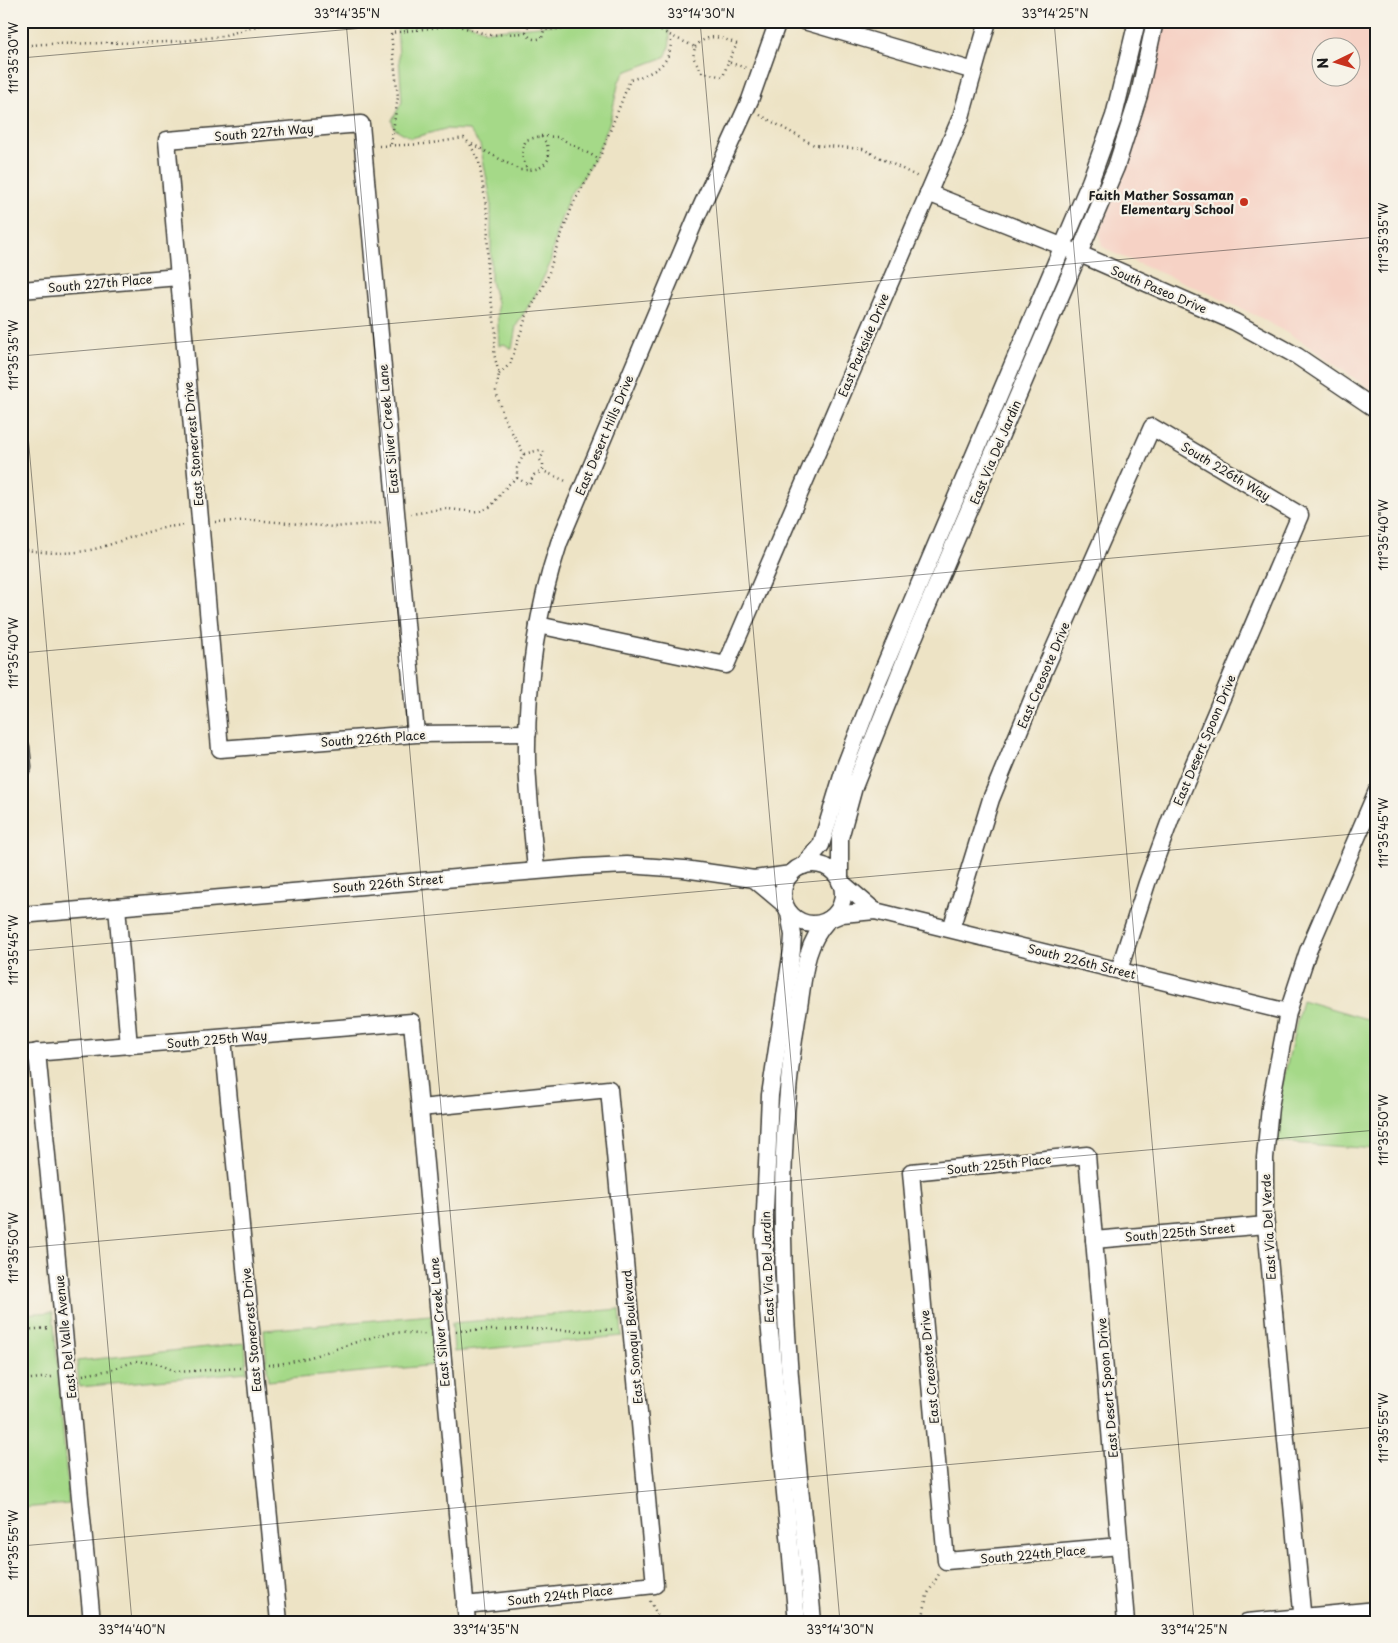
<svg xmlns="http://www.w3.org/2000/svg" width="1398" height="1643" font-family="'Playpen Sans',sans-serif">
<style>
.built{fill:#f6d2c5;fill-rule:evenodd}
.green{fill:#a5d988;stroke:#607a52}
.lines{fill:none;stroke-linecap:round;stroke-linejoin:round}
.minor-casing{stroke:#3b3a35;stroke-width:19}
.path{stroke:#3b3a35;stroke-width:2.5;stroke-dasharray:1 4;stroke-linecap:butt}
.minor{stroke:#fff;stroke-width:16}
.ticks{fill:none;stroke:#1c1c1c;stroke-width:1;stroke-opacity:0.45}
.poi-dot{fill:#c8321e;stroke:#f7f3e8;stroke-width:2}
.labels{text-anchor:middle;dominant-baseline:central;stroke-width:4.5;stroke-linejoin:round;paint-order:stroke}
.street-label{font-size:12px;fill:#1c1c1c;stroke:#f7f3e8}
.poi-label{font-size:12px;font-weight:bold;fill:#1c1c1c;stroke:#f7f3e8;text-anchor:end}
.neatline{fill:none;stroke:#1c1c1c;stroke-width:2}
.ticks-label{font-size:12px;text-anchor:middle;fill:#1c1c1c}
</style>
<rect width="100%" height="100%" fill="#f7f3e8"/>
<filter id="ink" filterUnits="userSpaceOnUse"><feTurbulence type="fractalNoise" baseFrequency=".02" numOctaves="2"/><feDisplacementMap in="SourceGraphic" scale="10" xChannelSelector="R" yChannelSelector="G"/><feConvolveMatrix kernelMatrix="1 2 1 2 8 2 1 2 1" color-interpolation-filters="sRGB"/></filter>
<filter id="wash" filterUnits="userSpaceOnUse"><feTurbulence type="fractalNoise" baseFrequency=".0096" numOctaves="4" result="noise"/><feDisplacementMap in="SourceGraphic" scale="20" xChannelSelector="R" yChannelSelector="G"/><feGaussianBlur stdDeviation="1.12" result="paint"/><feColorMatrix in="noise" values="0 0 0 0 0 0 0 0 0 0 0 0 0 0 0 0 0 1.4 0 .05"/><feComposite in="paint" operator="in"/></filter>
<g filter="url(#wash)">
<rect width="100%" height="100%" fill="#ede3c5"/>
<!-- built -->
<path class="built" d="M1164,21H1377V394L1301,341L1259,317L1204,291L1113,253L1102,246L1099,233L1139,131ZM1320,48H1350V78H1320Z"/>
<!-- green -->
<g class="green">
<path d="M463,21L486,31L591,21H649L669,29C671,39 670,48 665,57L625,72L619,81L610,121L602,142L586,173L569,197L556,233L550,264L534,297L516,326L512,349L504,344L499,346L497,303L491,281V200L480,145L469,130L445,129L411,138L394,128L392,120L402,102L397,26Z"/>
<polygon points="1302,1000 1377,1022 1377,1149 1276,1142 1282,1086"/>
<polygon points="620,1309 622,1336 454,1352 452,1323"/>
<polygon points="53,1312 69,1504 21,1508 21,1314"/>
<polygon points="431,1315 436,1365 268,1381 264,1330"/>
<polygon points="245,1343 247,1372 79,1387 77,1361"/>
</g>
</g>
<g filter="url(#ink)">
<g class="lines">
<defs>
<g id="minor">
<polyline points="804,21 974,71"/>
<polyline points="928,193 1064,247 1235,322 1297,356 1377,410"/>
<polyline points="21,290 179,277"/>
<polyline points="538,625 726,665 961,117 988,21"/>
<polyline points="416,734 361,124 167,140 220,749 416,734 528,733"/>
<polyline points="21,747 23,767 21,768"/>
<circle cx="813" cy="894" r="30"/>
<polyline points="803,866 821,845 845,766 876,686 1090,182 1114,116 1137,21"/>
<path d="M536,870C533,834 528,797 527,760C526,686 536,613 559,543L697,216L750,100L778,21"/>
<polyline points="754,879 785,905"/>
<polyline points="840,882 840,838 854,787 913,640 1116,167 1139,95 1155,21"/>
<polyline points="841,882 875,911"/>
<polyline points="117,907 129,1046"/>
<polyline points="789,913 793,935 792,950 770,1095 764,1234 768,1310 797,1622"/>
<polyline points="21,915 585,867 627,865 684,869 754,879 791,874"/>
<polyline points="830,919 842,914 875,911 1288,1012"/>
<polyline points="951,929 991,799 1044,671 1152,427 1300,515 1172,815 1147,883 1119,970"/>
<polyline points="223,1038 279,1622"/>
<polyline points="37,1052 92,1622"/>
<polyline points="21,1054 412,1022 467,1622"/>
<polyline points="420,1108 609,1089 655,1585 465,1605"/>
<polyline points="1094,1240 1266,1225"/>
<polyline points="1120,1546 946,1561 911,1172 1087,1155 1126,1622"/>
<path d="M813,1622C795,1419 764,1215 798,1013C804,980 803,947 827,921"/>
<polyline points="1247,1622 1377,1610"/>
<polyline points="1303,1622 1265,1215 1265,1158 1270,1107 1288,1012 1308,951 1377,791"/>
</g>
</defs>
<!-- minor casing -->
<use href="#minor" class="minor-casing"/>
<!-- path -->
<g class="path">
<path d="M407,31L455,25L489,35L526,33C531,40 535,40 542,38L544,30L598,26L657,29L695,47L693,57L702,72L723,77L728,62L746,68"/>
<polyline points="526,32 529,24 537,22 544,30"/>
<polyline points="21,46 43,44 174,42 222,36 275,21"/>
<path d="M695,47C709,32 720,37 737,44L728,62"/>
<polyline points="760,115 814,145 863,149 920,178"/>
<polyline points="541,136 558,137 599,159"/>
<polyline points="391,144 398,97 391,33 407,31 406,21"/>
<path d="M472,144L520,170C534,170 542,170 549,158L547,144L541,136L526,140C521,151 521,159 528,170"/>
<path d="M379,146L426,144L464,138L470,144L479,162L488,218L487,272L496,333L494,354L499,374L496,391L503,416L524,454L517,468V478C503,486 495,505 488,508C474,515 460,509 446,509C435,509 422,513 411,514"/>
<path d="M499,374L510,364L526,317L547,279L557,246L574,202L599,159L630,80C654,73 672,65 671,37"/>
<polyline points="524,454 540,450 544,452 540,460 543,464 543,471 568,482"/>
<polyline points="517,478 529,485 534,475 543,471"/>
<polyline points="215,522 254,520 334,527 382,523"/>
<path d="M21,549C48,554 76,555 102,547C131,538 155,527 185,525"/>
<polyline points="21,1330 50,1328"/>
<polyline points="456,1331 530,1329 586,1331 615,1329"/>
<path d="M268,1365C311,1362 349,1341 391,1333C402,1331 414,1335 426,1334"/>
<polyline points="83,1375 110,1370 136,1361 159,1364 177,1372 240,1368"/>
<polyline points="21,1380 52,1377"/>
<polyline points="650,1601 661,1622"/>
<polyline points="922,1622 927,1595 939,1574"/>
</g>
<!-- minor -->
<use href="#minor" class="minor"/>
</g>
</g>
<!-- ticks -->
<path class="ticks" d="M346,21L486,1622M700,21L840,1622M1054,21L1194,1622M21,58L444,21M21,355L132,1622M21,356L1377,237M21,653L1377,535M21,951L1377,832M21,1248L1377,1130M21,1546L1377,1427"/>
<!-- markers -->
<circle class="poi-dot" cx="1244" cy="202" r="5"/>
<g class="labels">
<!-- street labels -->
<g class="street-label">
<text transform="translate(264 132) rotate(-5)">South 227th Way</text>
<text transform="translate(100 283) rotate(-5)">South 227th Place</text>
<text transform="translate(1159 289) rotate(23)">South Paseo Drive</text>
<text transform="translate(863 345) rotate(-67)">East Parkside Drive</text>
<text transform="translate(388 429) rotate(-95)">East Silver Creek Lane</text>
<text transform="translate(604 435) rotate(-67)">East Desert Hills Drive</text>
<text transform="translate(193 444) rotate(-95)">East Stonecrest Drive</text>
<text transform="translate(995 452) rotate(-67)">East Via Del Jardin</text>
<text transform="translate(1226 471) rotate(31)">South 226th Way</text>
<text transform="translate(1043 675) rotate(-67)">East Creosote Drive</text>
<text transform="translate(373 738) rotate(-4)">South 226th Place</text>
<text transform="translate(1204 740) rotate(-67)">East Desert Spoon Drive</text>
<text transform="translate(388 883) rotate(-5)">South 226th Street</text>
<text transform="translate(1082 961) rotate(14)">South 226th Street</text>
<text transform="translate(217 1039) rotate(-5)">South 225th Way</text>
<text transform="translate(999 1164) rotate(-6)">South 225th Place</text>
<text transform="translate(1268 1227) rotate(-93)">East Via Del Verde</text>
<text transform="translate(1180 1232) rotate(-5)">South 225th Street</text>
<text transform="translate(767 1267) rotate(-92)">East Via Del Jardin</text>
<text transform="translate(439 1322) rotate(-95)">East Silver Creek Lane</text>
<text transform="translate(251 1330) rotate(-95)">East Stonecrest Drive</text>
<text transform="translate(65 1337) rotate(-96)">East Del Valle Avenue</text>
<text transform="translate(632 1337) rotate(-95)">East Sonoqui Boulevard</text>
<text transform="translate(929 1367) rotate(-95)">East Creosote Drive</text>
<text transform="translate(1107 1388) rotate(-95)">East Desert Spoon Drive</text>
<text transform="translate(1033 1554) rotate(-5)">South 224th Place</text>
<text transform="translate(560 1595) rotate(-6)">South 224th Place</text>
</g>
<!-- poi labels -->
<g class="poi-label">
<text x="1234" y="195">Faith Mather Sossaman<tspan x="1234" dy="14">Elementary School</tspan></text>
</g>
</g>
<!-- margin -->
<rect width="1398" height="1643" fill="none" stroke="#f7f3e8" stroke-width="55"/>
<!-- north arrow -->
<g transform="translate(1336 62) rotate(265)"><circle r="24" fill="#f7f3e8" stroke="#9f9d96"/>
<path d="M0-4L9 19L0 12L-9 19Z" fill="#c8321e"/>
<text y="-8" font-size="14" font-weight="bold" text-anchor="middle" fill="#1c1c1c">N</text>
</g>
<rect x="28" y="28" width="1342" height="1588" class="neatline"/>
<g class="ticks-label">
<text x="347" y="18">33°14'35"N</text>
<text x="701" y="18">33°14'30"N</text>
<text x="1055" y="18">33°14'25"N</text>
<text transform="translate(14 58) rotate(-90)" y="4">111°35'30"W</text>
<text transform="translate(1384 238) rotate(-90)" y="4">111°35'35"W</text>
<text transform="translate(14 355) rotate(-90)" y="4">111°35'35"W</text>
<text transform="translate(1384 535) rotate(-90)" y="4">111°35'40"W</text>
<text transform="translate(14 653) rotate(-90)" y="4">111°35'40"W</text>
<text transform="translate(1384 833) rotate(-90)" y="4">111°35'45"W</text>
<text transform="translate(14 950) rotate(-90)" y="4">111°35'45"W</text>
<text transform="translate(1384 1130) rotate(-90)" y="4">111°35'50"W</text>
<text transform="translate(14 1248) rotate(-90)" y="4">111°35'50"W</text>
<text transform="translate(1384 1428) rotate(-90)" y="4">111°35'55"W</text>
<text transform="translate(14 1545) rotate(-90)" y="4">111°35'55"W</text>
<text x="132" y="1634">33°14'40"N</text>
<text x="486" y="1634">33°14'35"N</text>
<text x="840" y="1634">33°14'30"N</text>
<text x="1194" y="1634">33°14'25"N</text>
</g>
</svg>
